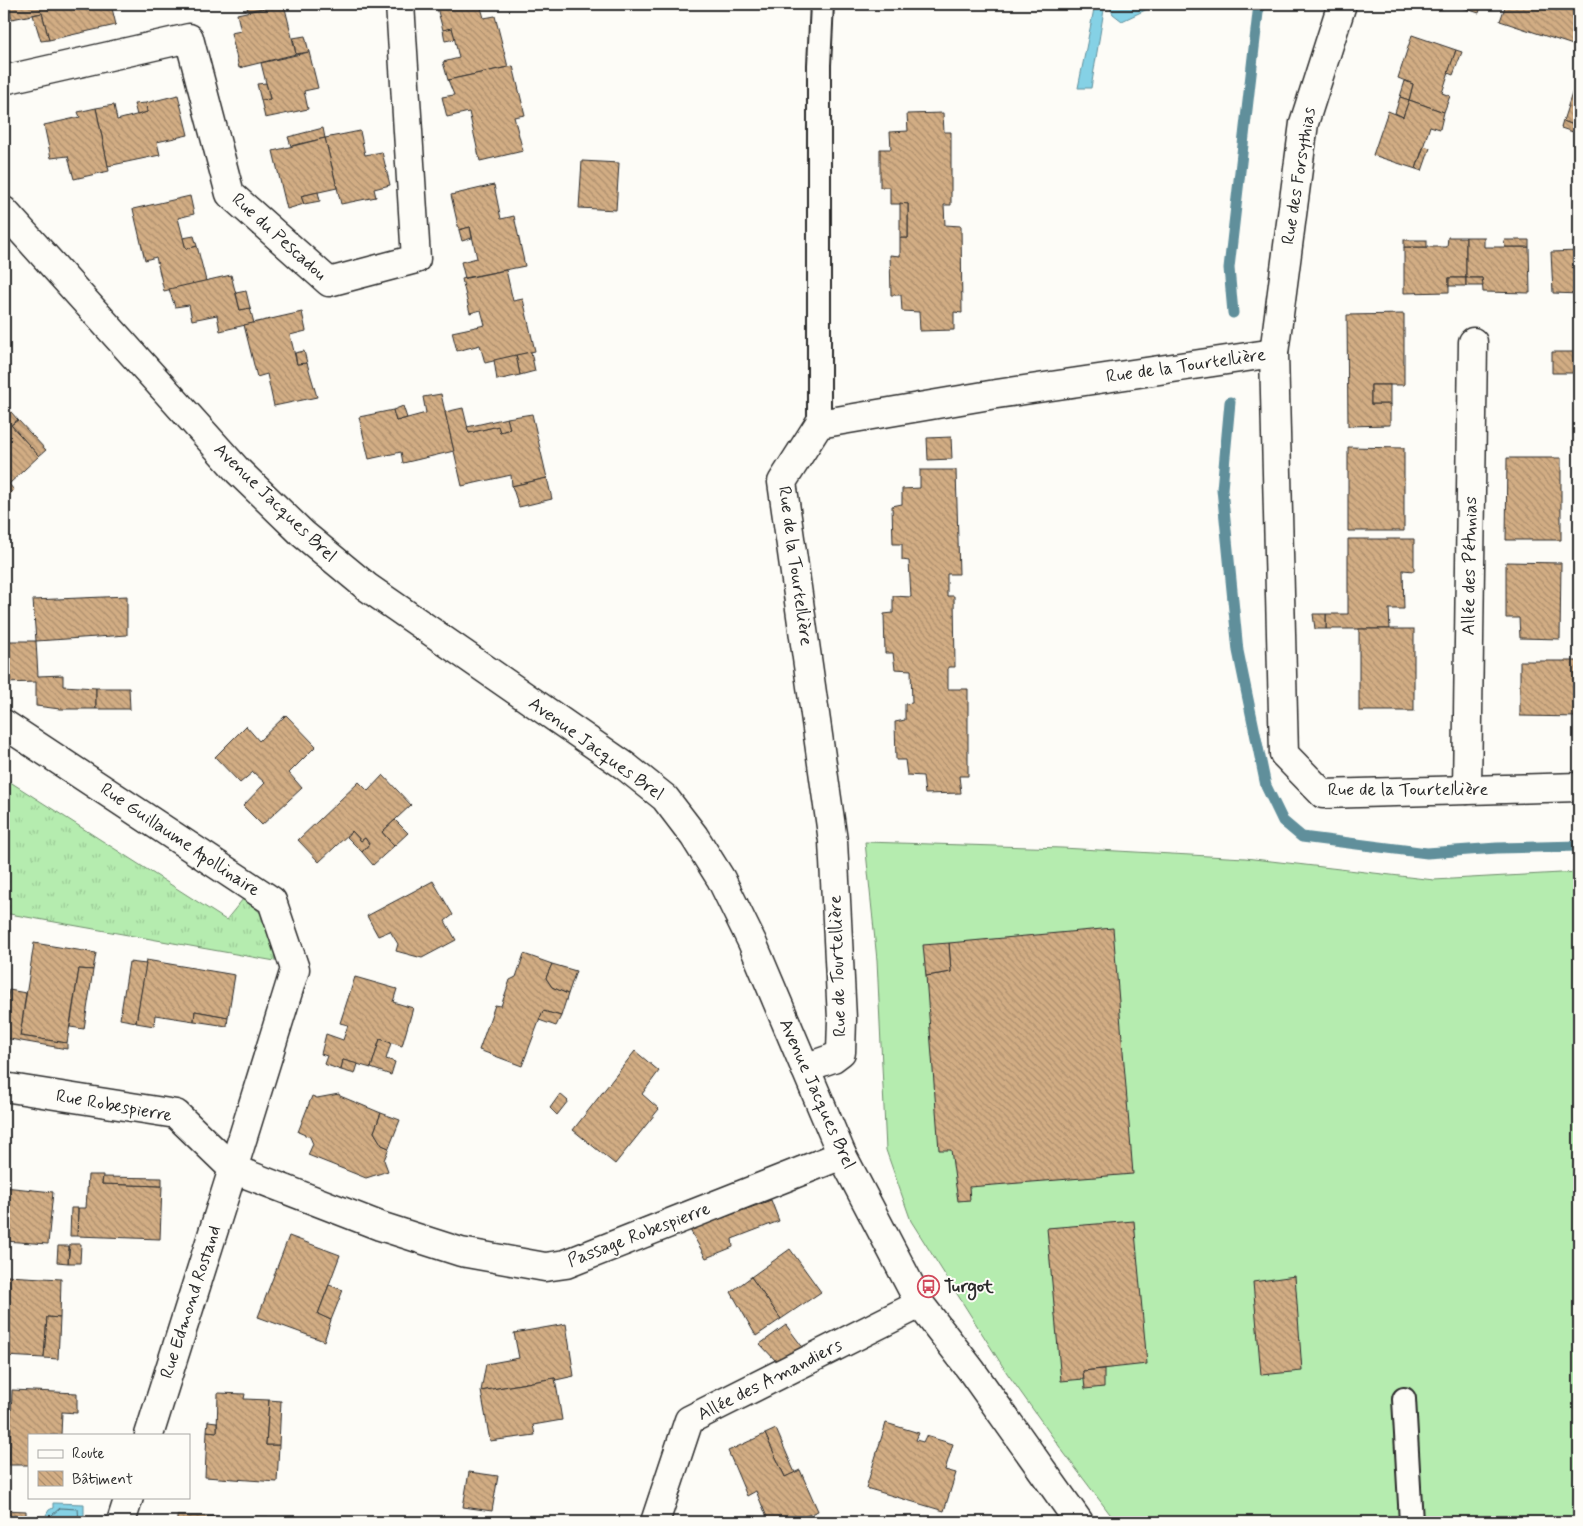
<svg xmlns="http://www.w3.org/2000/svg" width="1583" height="1526" font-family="Mynerve,sans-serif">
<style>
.grass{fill:url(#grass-tufts);stroke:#708c6d}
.garden{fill:#b5ecaf;stroke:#708c6d}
.water{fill:#85d1e5;stroke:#618f9b}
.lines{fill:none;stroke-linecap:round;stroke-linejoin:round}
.shore{stroke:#4f6d75;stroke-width:1}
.stream{stroke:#618f9b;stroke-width:11}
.building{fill:url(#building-back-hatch);stroke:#2b2b2b}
.lane-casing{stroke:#2b2b2b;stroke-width:26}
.street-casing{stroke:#2b2b2b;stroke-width:31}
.secondary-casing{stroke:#2b2b2b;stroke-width:31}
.lane{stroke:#fdfcf7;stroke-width:22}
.street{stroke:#fdfcf7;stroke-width:28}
.secondary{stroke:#fdfcf7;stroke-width:28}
.labels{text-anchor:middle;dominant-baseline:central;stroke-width:4;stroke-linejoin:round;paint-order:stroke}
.street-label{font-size:18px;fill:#2b2b2b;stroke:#fdfcf7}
.poi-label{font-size:18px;font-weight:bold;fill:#2b2b2b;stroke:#fdfcf7;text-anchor:start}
</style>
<defs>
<pattern id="grass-tufts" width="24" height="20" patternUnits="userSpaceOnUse" patternTransform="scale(1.25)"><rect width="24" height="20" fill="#b5ecaf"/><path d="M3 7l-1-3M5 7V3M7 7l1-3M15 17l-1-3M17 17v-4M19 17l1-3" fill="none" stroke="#9ccb97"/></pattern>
<pattern id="building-back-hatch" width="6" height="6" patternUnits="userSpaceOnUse" patternTransform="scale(1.25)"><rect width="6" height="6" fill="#d2ad84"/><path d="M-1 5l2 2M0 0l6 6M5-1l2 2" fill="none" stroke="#ab8d6c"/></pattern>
</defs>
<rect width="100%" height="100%" fill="#fdfcf7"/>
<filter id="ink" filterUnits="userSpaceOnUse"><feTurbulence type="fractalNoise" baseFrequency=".02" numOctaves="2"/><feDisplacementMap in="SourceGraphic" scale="10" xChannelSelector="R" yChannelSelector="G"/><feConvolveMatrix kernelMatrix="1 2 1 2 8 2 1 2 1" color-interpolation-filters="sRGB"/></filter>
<g filter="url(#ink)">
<!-- grass -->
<path class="grass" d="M4,778L226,920L243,899C249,904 258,909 262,915C271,929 275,945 275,961L4,913Z"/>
<!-- garden -->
<polygon class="garden" points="865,842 1062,848 1245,858 1434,880 1579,872 1579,1522 1116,1522 1064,1453 1007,1373 911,1221 886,1150 877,960"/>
<!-- water -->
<g class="water">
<polygon points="1095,4 1105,4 1091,88 1078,88"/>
<polygon points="1108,4 1158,4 1122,21 1113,14"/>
<polygon points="53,1503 84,1504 84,1522 49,1522 46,1515 49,1510 53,1508"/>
</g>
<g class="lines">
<!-- shore -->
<polyline class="shore" points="53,1522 52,1515 60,1508 78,1509 79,1522"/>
<!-- stream -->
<g class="stream">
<polyline points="1233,313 1229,268 1259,4"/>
<polyline points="1230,402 1222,489 1238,651 1266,786 1283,821 1302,837 1427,853 1497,848 1579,846"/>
</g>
</g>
<!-- building -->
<g class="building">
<polygon points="9,4 111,4 116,25 49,40 42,13 12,19"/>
<polygon points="246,4 282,4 248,11"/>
<polygon points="284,4 296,54 239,68 231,33 241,31 237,14"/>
<polygon points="436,4 480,4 484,18 495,16 508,67 448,80 443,62 459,58 452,28 443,30"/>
<polygon points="1451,4 1482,4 1479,13"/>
<polygon points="1506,4 1579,4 1579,47 1500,21"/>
<polygon points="42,13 49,40 41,41 33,15"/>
<polygon points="452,28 455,39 445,41 443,30"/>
<polygon points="1412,35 1456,50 1442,93 1450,96 1444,112 1409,100 1413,84 1398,78"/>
<polygon points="305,36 309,52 296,54 293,38"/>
<polygon points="1456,50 1462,52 1453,75 1448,73"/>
<polygon points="309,52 318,88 304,91 308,109 265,118 261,100 270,99 261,63"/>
<polygon points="513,66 525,115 514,117 523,151 480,161 469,112 447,117 442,97 454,95 448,80"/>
<polygon points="1578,75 1579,75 1579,127 1563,121"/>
<polygon points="1405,81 1413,84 1409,100 1400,97"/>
<polygon points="266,83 270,99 261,100 257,84"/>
<polygon points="178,95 188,135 157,142 160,155 108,166 96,108 114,105 117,120 147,112 146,103"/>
<polygon points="1400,97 1409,100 1403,117 1395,113"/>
<polygon points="1409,100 1444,112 1440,129 1430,126 1416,169 1373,155 1388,111 1403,117"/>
<polygon points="146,103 147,112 137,115 134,104"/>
<polygon points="96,108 109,171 74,179 68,156 51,158 44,125 80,117 78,112"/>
<polygon points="943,113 944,132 951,132 951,205 944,205 945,225 961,226 962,313 954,312 954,330 920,331 919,312 902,311 901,295 891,295 890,255 900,256 900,238 908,238 908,204 890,204 890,187 880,187 880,149 891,149 890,132 908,131 907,114"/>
<polygon points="1563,121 1579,127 1579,134 1561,128"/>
<polygon points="323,128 325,138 291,146 288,137"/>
<polygon points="360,131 365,155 382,152 390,185 374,189 376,197 341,204 325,138"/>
<polygon points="325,138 337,188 301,196 304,204 287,209 273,151"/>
<polygon points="1424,146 1430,148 1422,171 1416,169"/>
<polygon points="582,161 619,163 616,210 579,208"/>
<polygon points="494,185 501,219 514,216 525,266 465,278 461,262 477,258 470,227 459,230 451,195"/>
<polygon points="318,192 320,201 304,204 301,196"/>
<polygon points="190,196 194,214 178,218 186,249 197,246 206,281 164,291 156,257 145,260 133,209"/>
<polygon points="900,203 908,204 908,238 900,238"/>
<polygon points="470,227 472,238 462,241 459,230"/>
<polygon points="194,236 197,246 186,249 183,238"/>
<polygon points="1448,237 1466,237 1466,278 1449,278 1449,292 1404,293 1404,247 1447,247"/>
<polygon points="1466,237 1484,237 1484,247 1529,247 1530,293 1483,292 1482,278 1466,278"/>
<rect x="1404" y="240" width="23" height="7"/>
<polygon points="1504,240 1529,240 1529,247 1505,247"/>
<polygon points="1579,251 1579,294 1553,293 1551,252"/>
<polygon points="506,270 513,301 523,299 535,351 485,363 480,345 457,351 452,332 485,325 481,310 470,313 462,279"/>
<polygon points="231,275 240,310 250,308 254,323 220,331 217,315 192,320 189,305 175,307 169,289"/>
<rect x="1449" y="278" width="17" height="8"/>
<polygon points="1466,278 1482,278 1483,286 1466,286"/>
<polygon points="246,291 250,308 240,310 236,293"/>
<polygon points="302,312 306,331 290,335 297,364 307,363 317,397 274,406 267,374 257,377 244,325"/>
<polygon points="1404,314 1404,385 1371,385 1371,404 1390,404 1390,425 1348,426 1347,315"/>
<polygon points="304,351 307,363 297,364 295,353"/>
<polygon points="531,352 535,371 520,375 516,355"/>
<polygon points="1552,352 1579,352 1579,448 1576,447 1575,373 1552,373"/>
<polygon points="516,355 520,375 497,380 494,360"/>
<rect x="1371" y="385" width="19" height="19"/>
<polygon points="441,394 454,451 403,463 401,452 369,459 359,417 393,410 396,421 426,413 423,397"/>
<polygon points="4,404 18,420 11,425 39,456 9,484 14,490 4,499"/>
<polygon points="403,406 407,418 396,421 393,410"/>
<polygon points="463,408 469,433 498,426 500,432 510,429 507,418 532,414 547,478 512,486 511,475 462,486 445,412"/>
<polygon points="507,418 510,429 500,432 498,426 469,433 467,427"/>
<polygon points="18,420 46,450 39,456 11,425"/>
<polygon points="951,437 952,459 928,460 927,438"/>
<polygon points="1348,447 1404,448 1404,531 1348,531"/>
<polygon points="1507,458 1561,458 1561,540 1506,540"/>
<polygon points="920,470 956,470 959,574 947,574 947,596 954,596 955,667 948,667 948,689 968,689 968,776 959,776 961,793 925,794 923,776 907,775 905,760 896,760 895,722 905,720 905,704 912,703 911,670 895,669 893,653 885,653 884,614 893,613 893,596 911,597 909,561 902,560 902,544 893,544 892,506 902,504 902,489 920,488"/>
<polygon points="547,478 552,499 519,507 512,486"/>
<polygon points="1348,539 1414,539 1414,571 1403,570 1404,609 1389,609 1390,629 1326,629 1326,614 1348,614"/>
<polygon points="1506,562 1561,563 1560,639 1520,638 1519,618 1506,618"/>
<polygon points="127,596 127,635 36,641 33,600"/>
<polygon points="1313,614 1326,614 1326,629 1315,629"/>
<rect x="1359" y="629" width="55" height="82"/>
<polygon points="5,641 36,641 38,676 63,675 63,686 96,688 96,709 60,709 36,706 36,682 5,683"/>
<polygon points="1520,661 1579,661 1579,717 1520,716"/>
<polygon points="96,688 129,688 130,709 96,709"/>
<polygon points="286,715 316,746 289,773 302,788 262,825 243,806 265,783 253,772 240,783 215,757 246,726 259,741"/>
<polygon points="383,775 411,805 382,832 394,846 373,865 362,852 369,844 365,838 361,841 352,831 319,862 298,840 359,782 368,791"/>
<polygon points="395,820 408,833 394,846 382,832"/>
<polygon points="352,831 361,841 365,838 369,844 362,852 347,837"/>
<polygon points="433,881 453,915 445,921 456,940 422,958 396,951 398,944 390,931 378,936 367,916"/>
<polygon points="1113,928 1133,1174 969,1187 970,1200 958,1201 951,1150 939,1150 926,976 951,972 949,943"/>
<polygon points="34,943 96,953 93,970 79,969 67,1043 20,1036"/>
<polygon points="949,943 951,972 926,976 923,945"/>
<polygon points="524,954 552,964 546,978 552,987 568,994 561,1016 543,1011 522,1066 479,1050 495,1005 501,1006 510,980 516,977"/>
<polygon points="146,960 235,975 228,1017 195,1011 194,1021 155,1015 154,1026 136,1023"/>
<polygon points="129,962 146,964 136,1022 120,1019"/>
<polygon points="552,964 576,971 568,994 552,987 546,978"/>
<polygon points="79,969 93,970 84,1029 70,1027"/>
<polygon points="355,977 397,989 393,1002 413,1008 402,1046 380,1039 371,1068 343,1060 341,1070 324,1064 327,1056 321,1054 326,1034 343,1040 348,1025 340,1023"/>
<polygon points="9,990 26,993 20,1036 67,1043 67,1049 4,1038 4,1022"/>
<polygon points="195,1011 228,1017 227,1026 194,1021"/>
<polygon points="543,1011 561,1016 556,1026 539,1020"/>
<polygon points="380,1039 391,1043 386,1059 395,1062 391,1075 371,1068"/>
<polygon points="635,1051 659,1071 642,1094 659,1109 615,1164 573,1130"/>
<polygon points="343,1060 358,1064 355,1074 341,1070"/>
<polygon points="339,1094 340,1096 381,1113 374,1132 382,1145 389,1148 384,1160 388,1171 366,1178 308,1155 313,1144 310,1137 298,1132 312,1096 317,1098"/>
<polygon points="560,1094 568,1101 557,1115 550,1108"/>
<polygon points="381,1113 400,1120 389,1148 382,1145 374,1132"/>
<polygon points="88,1175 103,1175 102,1184 162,1186 160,1239 77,1236 78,1208 86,1208"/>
<polygon points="103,1177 162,1178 162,1186 102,1184"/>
<polygon points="4,1187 53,1192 48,1244 4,1241"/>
<polygon points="771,1200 779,1221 732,1239 733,1247 706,1258 690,1230"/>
<polygon points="71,1208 78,1208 77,1236 70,1236"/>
<polygon points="1134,1221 1147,1364 1083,1371 1084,1379 1061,1381 1047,1228"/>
<polygon points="289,1236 340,1255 318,1314 331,1320 324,1341 258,1317"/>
<polygon points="70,1244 81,1244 80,1263 68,1263"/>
<polygon points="58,1246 69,1246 68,1263 57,1262"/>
<polygon points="790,1249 821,1292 781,1319 751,1277"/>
<polygon points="7,1276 61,1279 60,1318 47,1317 44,1358 4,1356 5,1299 4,1299 4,1280 7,1279"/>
<polygon points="1295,1276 1302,1371 1261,1375 1253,1282"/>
<polygon points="751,1277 781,1319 756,1336 731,1292"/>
<polygon points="329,1285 343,1290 331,1320 318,1314"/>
<polygon points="47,1317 60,1318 58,1359 44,1358"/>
<polygon points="566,1324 574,1376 556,1380 555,1378 481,1391 486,1364 519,1358 514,1333"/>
<polygon points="786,1325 804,1349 776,1361 760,1344"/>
<polygon points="1104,1369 1104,1387 1085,1389 1083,1371"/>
<polygon points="555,1378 562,1420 533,1425 535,1435 490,1441 481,1391"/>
<polygon points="12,1390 77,1393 77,1413 62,1412 61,1435 29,1435 29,1465 9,1465"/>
<polygon points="218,1393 245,1394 244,1399 269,1400 266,1445 279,1445 277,1482 205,1477 207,1431 217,1432"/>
<polygon points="269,1400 281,1401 279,1445 266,1445"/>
<polygon points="208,1421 217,1422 217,1432 207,1431"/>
<polygon points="886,1423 919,1433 916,1440 923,1442 926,1436 953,1444 945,1470 956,1473 944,1511 866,1488"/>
<polygon points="776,1429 795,1473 785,1477 765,1434"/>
<polygon points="765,1434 785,1477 800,1470 818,1511 791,1522 769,1522 756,1491 747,1496 728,1451"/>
<polygon points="469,1472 498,1476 492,1511 463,1507"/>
<polygon points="4,1510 26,1511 26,1522 4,1522"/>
<polygon points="177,1516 268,1517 268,1522 177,1522"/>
</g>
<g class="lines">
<defs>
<g id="lane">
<polyline points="819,424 819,65 822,4"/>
<polyline points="1404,1399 1411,1522"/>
</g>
<g id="street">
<polyline points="1342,4 1304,123 1274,353 1284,754 1323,794 1579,787"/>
<polyline points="8,79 189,38 230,194 329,282 416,259 400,4"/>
<polyline points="4,724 272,901 295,969 233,1169 149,1435"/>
<polyline points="1467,790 1473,342"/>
<polyline points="805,1068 833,1058 841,1052 842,1019 833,841 782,482 819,424 990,395 1274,353"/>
<polyline points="4,1087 176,1114 233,1169 380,1226 461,1252 545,1267 566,1264 842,1155"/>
<polyline points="121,1522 129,1497"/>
<polyline points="655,1522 689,1420 920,1304"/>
</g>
<polyline id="secondary" points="4,211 238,471 303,534 367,587 625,766 665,798 694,836 721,879 752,942 842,1155 920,1304 971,1370 1079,1522"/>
</defs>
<!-- lane casing -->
<use href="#lane" class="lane-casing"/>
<!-- street casing -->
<use href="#street" class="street-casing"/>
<!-- secondary casing -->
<use href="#secondary" class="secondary-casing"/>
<!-- lane -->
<use href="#lane" class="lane"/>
<!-- street -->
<use href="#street" class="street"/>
<!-- secondary -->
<use href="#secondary" class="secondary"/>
</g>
</g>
<!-- icons -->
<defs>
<symbol id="bus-ring" viewBox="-11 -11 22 22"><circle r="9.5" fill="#fdfcf7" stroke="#d1495b" stroke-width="1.5"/><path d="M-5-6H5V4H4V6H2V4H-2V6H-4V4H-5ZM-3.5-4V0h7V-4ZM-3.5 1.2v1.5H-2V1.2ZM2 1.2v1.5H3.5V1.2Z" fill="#d1495b"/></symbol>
</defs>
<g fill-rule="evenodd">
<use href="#bus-ring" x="916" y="1274" width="25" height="25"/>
</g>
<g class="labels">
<!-- street labels -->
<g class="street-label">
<text transform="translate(1299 176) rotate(-81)">Rue des Forsythias</text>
<text transform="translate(279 237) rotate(42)">Rue du Pescadou</text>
<text transform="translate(1186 366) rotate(-8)">Rue de la Tourtellière</text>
<text transform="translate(275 503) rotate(44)">Avenue Jacques Brel</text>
<text transform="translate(795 566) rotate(82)">Rue de la Tourtellière</text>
<text transform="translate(1470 566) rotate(-89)">Allée des Pétunias</text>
<text transform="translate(596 749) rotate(36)">Avenue Jacques Brel</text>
<text x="1408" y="790">Rue de la Tourtellière</text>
<text transform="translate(180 840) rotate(34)">Rue Guillaume Apollinaire</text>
<text transform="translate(838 966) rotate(-92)">Rue de Tourtellière</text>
<text transform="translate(817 1094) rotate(66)">Avenue Jacques Brel</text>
<text transform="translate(114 1106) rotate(10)">Rue Robespierre</text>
<text transform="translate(639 1235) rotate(-21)">Passage Robespierre</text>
<text transform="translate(191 1302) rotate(-72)">Rue Edmond Rostand</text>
<text transform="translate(770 1380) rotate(-27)">Allée des Amandiers</text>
</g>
<!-- poi labels -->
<g class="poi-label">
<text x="944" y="1287">Turgot</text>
</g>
</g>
<!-- margin -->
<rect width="1583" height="1526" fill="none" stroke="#fdfcf7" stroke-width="20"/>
<rect x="10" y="10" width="1563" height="1506" fill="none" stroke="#2b2b2b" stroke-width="2" filter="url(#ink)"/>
<!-- legend -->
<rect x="28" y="1434" width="162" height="65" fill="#fdfcf7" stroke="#a9a8a5"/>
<rect x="38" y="1450" width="25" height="8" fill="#fdfcf7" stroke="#a9a8a5"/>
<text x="72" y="1458" font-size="15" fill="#2b2b2b">Route</text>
<rect x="38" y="1471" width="25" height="15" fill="url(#building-back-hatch)" stroke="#a9a8a5"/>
<text x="72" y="1484" font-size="15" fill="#2b2b2b">Bâtiment</text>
</svg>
